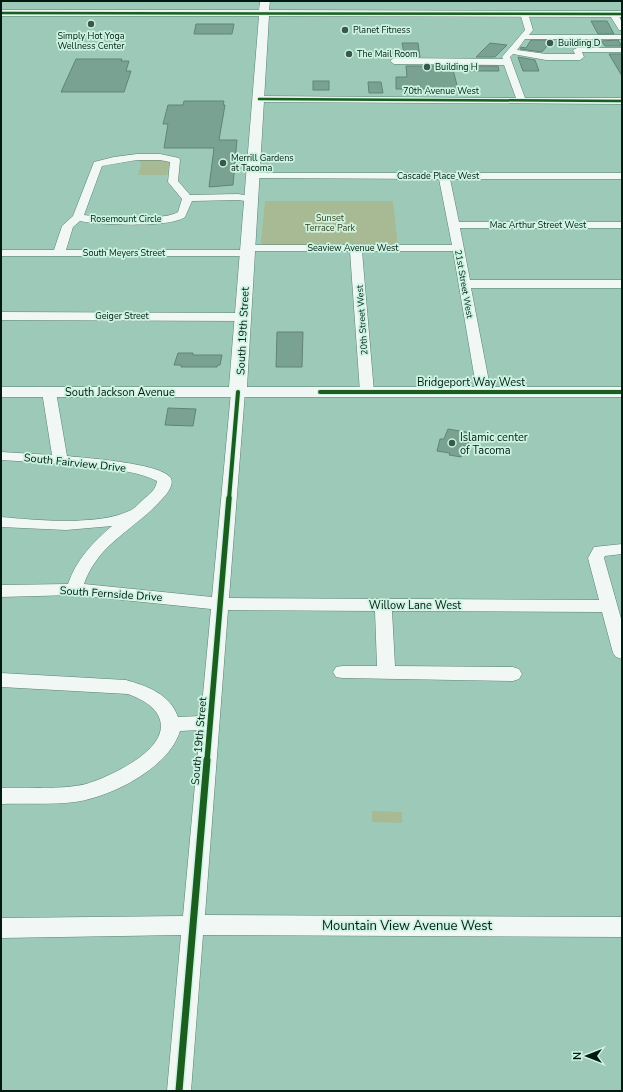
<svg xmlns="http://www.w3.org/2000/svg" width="623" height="1092" font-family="'Nunito Sans',sans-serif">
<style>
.green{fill:#a7ba93}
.building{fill:#7aa293;stroke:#628377}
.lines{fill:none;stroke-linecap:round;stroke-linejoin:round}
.minor-casing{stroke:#5a8174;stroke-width:1}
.major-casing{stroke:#5a8174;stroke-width:1}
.minor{fill:#f0f7f4;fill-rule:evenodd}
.major{fill:#f0f7f4;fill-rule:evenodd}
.cycleway-far3-casing{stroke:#cdf4e2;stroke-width:4}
.cycleway-far2-casing{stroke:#cdf4e2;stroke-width:6}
.cycleway-far1-casing{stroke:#cdf4e2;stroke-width:8}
.cycleway-casing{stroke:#cdf4e2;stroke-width:10}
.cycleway-far3{stroke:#1b5e20;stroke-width:2.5}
.cycleway-far2{stroke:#1b5e20;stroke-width:4}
.cycleway-far1{stroke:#1b5e20;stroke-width:5.5}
.cycleway{stroke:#1b5e20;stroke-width:7}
.poi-dot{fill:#38584b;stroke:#cdf4e2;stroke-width:1.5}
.labels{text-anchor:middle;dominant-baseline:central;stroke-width:3.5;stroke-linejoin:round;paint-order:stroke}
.far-poi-label{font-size:9px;fill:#011a11;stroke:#cdf4e2;text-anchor:start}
.far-street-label{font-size:9px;fill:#011a11;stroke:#cdf4e2}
.far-park-label{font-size:9px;fill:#3e3c17;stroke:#cdf4e2}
.street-label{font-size:11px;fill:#011a11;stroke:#cdf4e2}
.poi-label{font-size:11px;fill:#011a11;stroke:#cdf4e2;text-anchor:start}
.near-street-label{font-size:13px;fill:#011a11;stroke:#cdf4e2}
</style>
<rect width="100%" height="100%" fill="#9dcab8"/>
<!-- green -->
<g class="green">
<polygon points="139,159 170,160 167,175 138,175 141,165"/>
<polygon points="265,201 393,201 398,246 263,245 261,242"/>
<polygon points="372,811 402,812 402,823 372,822"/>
</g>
<!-- building -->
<g class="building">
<polygon points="591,21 607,21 614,34 598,34"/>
<polygon points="196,24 234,24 232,34 194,34"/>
<polygon points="531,40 552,40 542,52 520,49 521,47 526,48"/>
<polygon points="618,40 622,46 605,46 601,41"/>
<polygon points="402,43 418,43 420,57 405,57"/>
<polygon points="490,43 507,45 495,57 476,57"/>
<polygon points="609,54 622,54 622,76"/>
<polygon points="518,57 535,60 539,71 523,71"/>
<polygon points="76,59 122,59 121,61 129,61 126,71 131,71 124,92 61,92"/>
<polygon points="406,66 452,66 458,89 396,89 396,77 407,77"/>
<polygon points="467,66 498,66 499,71 462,71"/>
<rect x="313" y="81" width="16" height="9"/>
<polygon points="368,82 381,82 383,93 369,93"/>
<polygon points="184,101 224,101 223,105 225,105 219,140 237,140 233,185 209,187 214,148 164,148 168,124 163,124 168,105 183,105"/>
<polygon points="277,332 303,332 302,367 276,367"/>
<polygon points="178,353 193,353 193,355 222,355 220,365 218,365 217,367 181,367 181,365 174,365"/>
<polygon points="168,408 196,409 193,426 165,425"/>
<polygon points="448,429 472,433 467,447 465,446 461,457 449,455 450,453 437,451 440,439 444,439"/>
</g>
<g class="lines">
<defs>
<g id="minor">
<polygon points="521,11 524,11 528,13 533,30 529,35 622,35 622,39 525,39 517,50 546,54 575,54 573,50 577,48 622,48 622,52 582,52 584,57 580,60 546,60 513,54 510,57 525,98 622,98 622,104 259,102 254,99 259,96 516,98 504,65 394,64 390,61 394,58 503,59 502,57 525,30 520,13"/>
<path d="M610,12H613C621,14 622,23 622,30H619L609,14Z"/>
<path d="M137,154H160L179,158L180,160L178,181L190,195L238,194L256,197L257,199L252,202L238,200L192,201L185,217C171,228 99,225 80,221L73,227L66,250H244L243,248L245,246L249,245H452L439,179L250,178L249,176L254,173H622V179H450L459,222H622V228H460L470,280H622V288H471L491,392L489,395H479L477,392L453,251H362L374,392L372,395H362L360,392L350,251H253L254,253L252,255L248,256H1V250H54L62,226L73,216L94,162L114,157ZM137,160H160L170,162L168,182L182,199L178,212C165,221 101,218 84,215L102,166Z"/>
<polygon points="1,312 243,313 247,314 249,317 247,320 243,321 1,320"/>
<path d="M49,388L54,389L56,392L67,456C86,458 158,463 170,477C175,483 168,493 163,498C147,517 122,532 104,551C95,561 88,572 84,584L212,597L231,392L233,389H243L245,392L229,598L599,600L588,558L594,547L622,544V554L605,556L604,558L622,622V659L616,657L613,653L602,612L392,611L395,666L513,667L519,669L522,674L519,679L513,681L342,678L336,677L333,672L336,667L342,666H377L375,611L228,610L205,915L622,917V937L203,935L191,1091H167L181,935L1,938V918L183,916L200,730L180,731C169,768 111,797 75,802C51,805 25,803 1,804V788C27,787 62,790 86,784C109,777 169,750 160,720C156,706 141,699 128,694L1,687V673L126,680C147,686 170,694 178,717L201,716L211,609L74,595L1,597V585L68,584C76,560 93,542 112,526L66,530L1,527V517C35,520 98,526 129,511C135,509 140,502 145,498C151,493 156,489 157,481C139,472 119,470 100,468C67,464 34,462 1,460V452L52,455L42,392L44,389Z"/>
</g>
<polygon id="major" points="260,1 270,1 269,10 622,11 622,17 269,16 247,387 622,387 622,397 1,397 1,387 229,387 259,16 1,16 1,10 259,10"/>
</defs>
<!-- minor casing -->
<use href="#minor" class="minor-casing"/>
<!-- major casing -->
<use href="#major" class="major-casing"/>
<!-- minor -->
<use href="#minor" class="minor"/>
<!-- major -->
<use href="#major" class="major"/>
<defs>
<g id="cycleway-far3">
<polyline points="1,13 622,14"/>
<polyline points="259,99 622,101"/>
</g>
<g id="cycleway-far2">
<polyline points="320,392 622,392"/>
<polyline points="229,499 238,392"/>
</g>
<polyline id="cycleway-far1" points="207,761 229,498"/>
<polyline id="cycleway" points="179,1091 207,760"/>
</defs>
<!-- cycleway-far3 casing -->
<use href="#cycleway-far3" class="cycleway-far3-casing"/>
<!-- cycleway-far2 casing -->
<use href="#cycleway-far2" class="cycleway-far2-casing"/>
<!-- cycleway-far1 casing -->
<use href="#cycleway-far1" class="cycleway-far1-casing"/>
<!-- cycleway casing -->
<use href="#cycleway" class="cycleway-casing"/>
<!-- cycleway-far3 -->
<use href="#cycleway-far3" class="cycleway-far3"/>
<!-- cycleway-far2 -->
<use href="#cycleway-far2" class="cycleway-far2"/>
<!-- cycleway-far1 -->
<use href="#cycleway-far1" class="cycleway-far1"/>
<!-- cycleway -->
<use href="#cycleway" class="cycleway"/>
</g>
<!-- markers -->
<g class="poi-dot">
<circle cx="91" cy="24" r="4"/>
<circle cx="345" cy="30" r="4"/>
<circle cx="550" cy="43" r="4"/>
<circle cx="349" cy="54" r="4"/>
<circle cx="427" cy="67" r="4"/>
<circle cx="223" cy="163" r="4"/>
<circle cx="452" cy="443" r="4"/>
</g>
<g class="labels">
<!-- far-poi labels -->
<g class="far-poi-label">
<text x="353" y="30">Planet Fitness</text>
<text x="91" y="36" text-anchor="middle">Simply Hot Yoga<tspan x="91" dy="10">Wellness Center</tspan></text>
<text x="558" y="43">Building D</text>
<text x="357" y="54">The Mail Room</text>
<text x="435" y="67">Building H</text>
<text x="231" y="158">Merrill Gardens<tspan x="231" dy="10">at Tacoma</tspan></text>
</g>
<!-- far-street labels -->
<g class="far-street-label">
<text x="441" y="91">70th Avenue West</text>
<text x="438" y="176">Cascade Place West</text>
<text x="126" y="219">Rosemount Circle</text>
<text x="538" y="225">Mac Arthur Street West</text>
<text x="353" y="248">Seaview Avenue West</text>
<text x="124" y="253">South Meyers Street</text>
<text transform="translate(464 284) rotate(80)">21st Street West</text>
<text x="122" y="316">Geiger Street</text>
<text transform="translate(362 320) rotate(-94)">20th Street West</text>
</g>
<!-- far-park labels -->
<g class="far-park-label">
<text x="330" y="218">Sunset<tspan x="330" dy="10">Terrace Park</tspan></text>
</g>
<!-- street labels -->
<g class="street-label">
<text transform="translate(243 331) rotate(-87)">South 19th Street</text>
<text x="471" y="382">Bridgeport Way West</text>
<text x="120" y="392">South Jackson Avenue</text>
<text transform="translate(75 463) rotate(6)">South Fairview Drive</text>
<text transform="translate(111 594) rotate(4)">South Fernside Drive</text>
<text x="415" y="605">Willow Lane West</text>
<text transform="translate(199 741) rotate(-85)">South 19th Street</text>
</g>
<!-- poi labels -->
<g class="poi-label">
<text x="460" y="437">Islamic center<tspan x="460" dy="13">of Tacoma</tspan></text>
</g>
<!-- near-street labels -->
<g class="near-street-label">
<text x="407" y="926">Mountain View Avenue West</text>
</g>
</g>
<!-- border -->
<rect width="623" height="1092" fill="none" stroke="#011a11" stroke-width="4"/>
<!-- north arrow -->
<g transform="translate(587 1056) rotate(270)" stroke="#cdf4e2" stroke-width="3" paint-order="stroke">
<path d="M0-3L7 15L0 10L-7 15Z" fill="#011a11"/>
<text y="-6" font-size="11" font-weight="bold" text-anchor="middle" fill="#011a11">N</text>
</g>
</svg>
